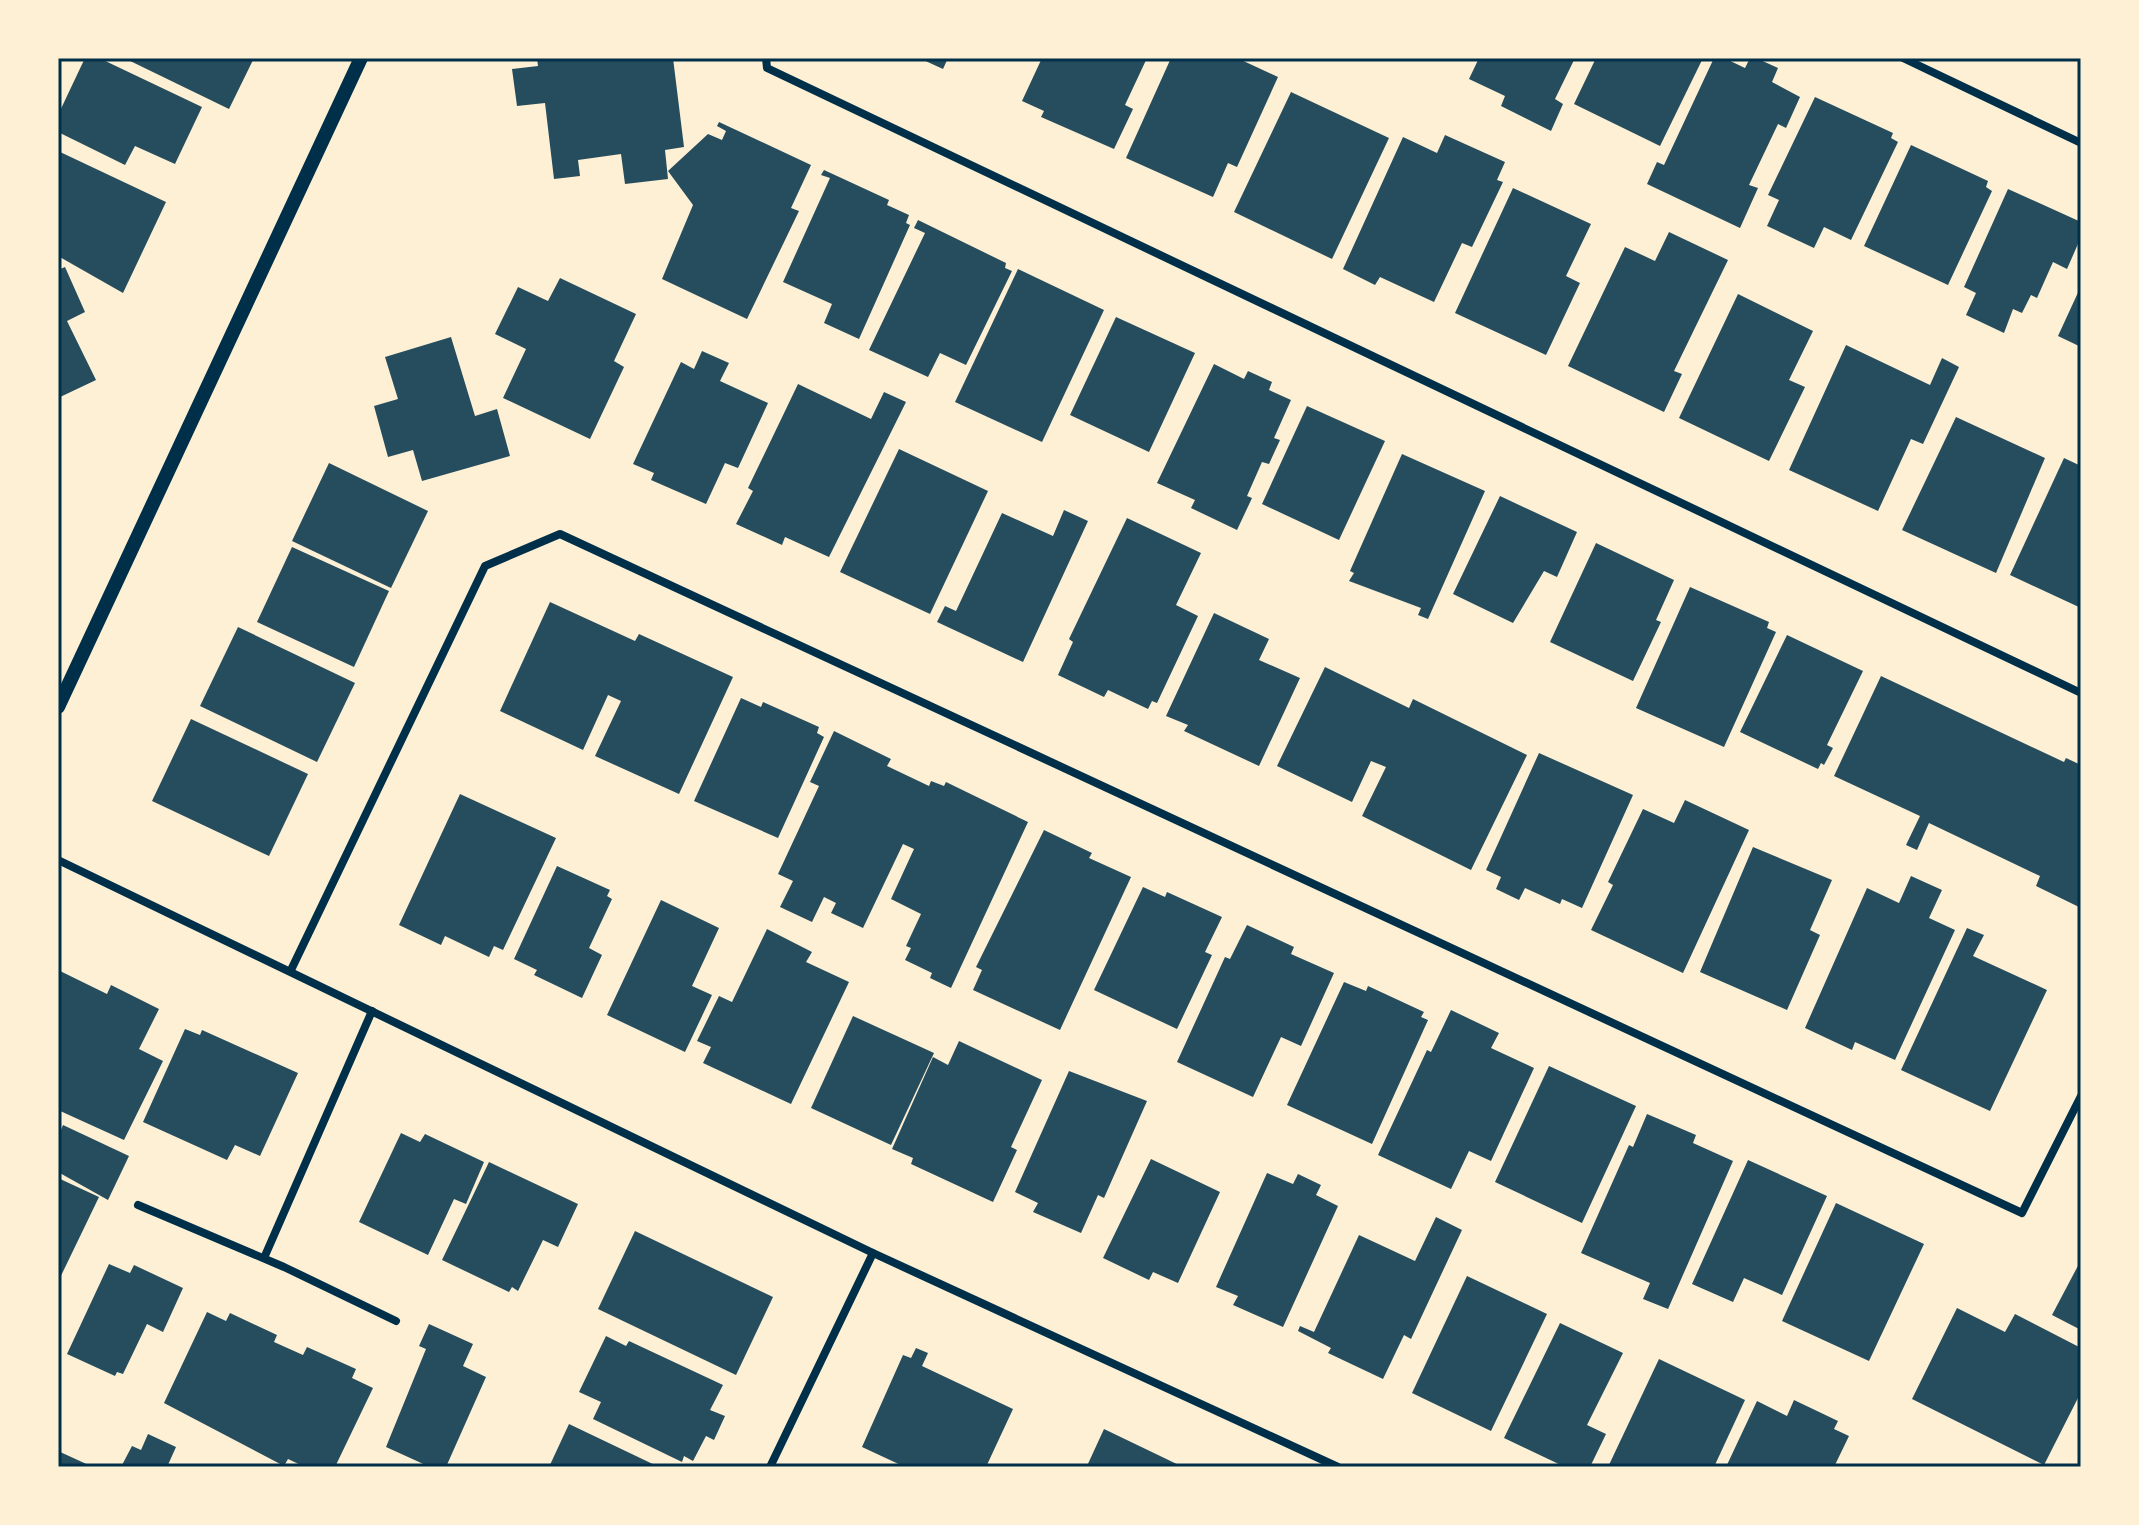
<svg xmlns="http://www.w3.org/2000/svg" width="2139" height="1525" font-family="'DejaVu Sans',sans-serif">
<style>
.building{fill:#264d5e}
.lines{fill:none;stroke-linecap:round;stroke-linejoin:round}
.minor{stroke:#003049;stroke-width:8}
.tertiary{stroke:#003049;stroke-width:14}
.neatline{fill:none;stroke:#003049;stroke-width:3}
</style>
<rect width="100%" height="100%" fill="#fdf0d5"/>
<!-- building -->
<g class="building">
<polygon points="85,58 99,58 202,107 175,164 135,146 125,165 58,132 58,115"/>
<polygon points="124,58 254,58 229,109"/>
<polygon points="537,58 673,58 684,147 665,150 668,179 625,184 621,154 578,160 580,176 554,179 545,103 517,106 512,69 538,66"/>
<polygon points="919,58 948,58 943,69"/>
<polygon points="1042,58 1147,58 1125,105 1133,109 1114,149 1041,117 1044,111 1022,101"/>
<polygon points="1171,58 1237,58 1278,77 1237,167 1228,163 1213,197 1126,158"/>
<polygon points="1479,58 1575,58 1555,99 1563,104 1551,131 1501,106 1505,96 1469,79"/>
<polygon points="1596,58 1703,58 1660,146 1574,104"/>
<polygon points="1714,58 1724,58 1745,68 1750,58 1756,58 1778,68 1772,82 1800,97 1786,128 1778,124 1749,185 1758,188 1740,228 1647,184 1657,162 1664,165"/>
<polygon points="1291,92 1389,138 1332,259 1234,212"/>
<polygon points="1815,97 1893,133 1891,138 1898,142 1851,240 1824,227 1814,248 1767,226 1779,200 1768,195"/>
<polygon points="719,122 811,165 791,208 799,211 747,319 662,279 693,205 668,171 708,134 722,140 726,131 717,126"/>
<polygon points="1445,135 1505,162 1497,180 1503,182 1472,247 1462,243 1434,302 1380,277 1375,285 1343,269 1403,137 1437,153"/>
<polygon points="1911,145 1988,181 1986,187 1992,191 1948,285 1864,246"/>
<polygon points="58,151 166,202 123,293 58,256"/>
<polygon points="824,170 889,200 887,205 909,215 906,223 910,225 859,339 824,323 832,304 783,282 830,178 821,175"/>
<polygon points="1513,188 1591,224 1566,276 1580,283 1546,355 1455,313"/>
<polygon points="2008,189 2081,222 2081,237 2067,269 2053,262 2037,298 2031,295 2022,313 2013,309 2004,333 1966,315 1976,293 1964,287"/>
<polygon points="918,220 1006,263 1005,268 1012,271 966,365 940,353 928,377 869,350 925,233 914,228"/>
<polygon points="1669,232 1728,260 1674,371 1682,374 1664,412 1568,366 1625,247 1655,261"/>
<polygon points="65,267 85,312 67,321 96,380 58,398 58,270"/>
<polygon points="1018,269 1104,310 1042,442 955,402"/>
<polygon points="560,278 636,314 614,361 624,367 590,439 503,398 526,349 495,334 518,287 548,301"/>
<polygon points="2081,286 2081,347 2058,336"/>
<polygon points="1738,294 1813,331 1789,380 1805,387 1769,461 1679,418"/>
<polygon points="1116,317 1195,353 1149,452 1070,415"/>
<polygon points="451,337 475,416 497,409 510,456 422,481 413,450 388,457 374,406 398,399 385,357"/>
<polygon points="1846,345 1930,385 1942,358 1959,367 1923,444 1911,439 1878,511 1789,470"/>
<polygon points="702,351 729,363 720,381 768,403 738,468 725,463 706,504 651,480 654,473 633,464 681,362 694,369"/>
<polygon points="1214,364 1244,379 1248,371 1272,382 1269,390 1291,400 1274,438 1280,440 1269,464 1262,462 1247,496 1252,498 1237,530 1191,508 1195,500 1157,483"/>
<polygon points="798,384 871,419 884,392 906,402 829,557 785,537 782,545 736,524 753,491 748,488"/>
<polygon points="1307,406 1385,441 1339,540 1262,504"/>
<polygon points="1956,417 2045,458 1996,573 1902,530"/>
<polygon points="899,449 988,491 930,614 840,572"/>
<polygon points="1402,454 1485,491 1428,619 1418,615 1421,608 1349,581 1354,573 1350,571"/>
<polygon points="2064,458 2081,466 2081,608 2010,575"/>
<polygon points="329,463 428,511 391,588 292,541"/>
<polygon points="1500,496 1577,532 1557,577 1544,571 1513,623 1453,594"/>
<polygon points="1064,510 1088,521 1023,662 937,622 945,606 956,611 1002,513 1053,536"/>
<polygon points="1127,518 1201,553 1176,605 1198,616 1157,703 1152,701 1148,709 1108,690 1104,697 1058,675 1073,642 1069,639"/>
<polygon points="1596,543 1674,580 1656,620 1661,622 1633,681 1550,642"/>
<polygon points="292,547 389,591 354,667 257,622"/>
<polygon points="1690,587 1769,622 1767,628 1776,632 1724,747 1636,708"/>
<polygon points="550,602 635,641 639,634 733,677 679,794 595,756 621,701 608,695 583,750 500,711"/>
<polygon points="1214,613 1269,639 1259,660 1300,678 1259,766 1184,731 1188,725 1166,716"/>
<polygon points="238,627 355,683 317,762 200,706"/>
<polygon points="1787,635 1863,671 1827,745 1833,748 1824,765 1821,763 1818,769 1740,732"/>
<polygon points="1325,667 1409,708 1413,699 1527,755 1471,870 1362,816 1386,767 1371,761 1352,802 1277,766"/>
<polygon points="1881,676 2064,762 2066,758 2081,765 2081,908 2036,886 2040,876 1929,823 1917,850 1906,845 1920,816 1834,776"/>
<polygon points="741,698 761,707 763,702 819,727 817,733 824,737 778,838 694,801"/>
<polygon points="191,719 308,774 269,856 152,801"/>
<polygon points="834,731 891,759 887,766 929,786 931,781 944,786 946,782 1028,822 951,988 930,978 932,973 905,960 911,948 906,946 921,914 891,899 914,849 903,844 863,928 831,913 836,903 824,897 812,922 780,907 793,881 778,874 819,786 810,782"/>
<polygon points="1539,753 1633,795 1582,908 1562,899 1560,904 1525,888 1519,900 1496,889 1501,877 1486,870"/>
<polygon points="460,794 556,838 503,950 494,946 489,957 445,936 441,945 399,925"/>
<polygon points="1685,800 1749,830 1683,973 1591,930 1613,885 1608,882 1643,809 1674,823"/>
<polygon points="1044,830 1092,853 1089,858 1131,877 1060,1030 973,990 982,970 976,967"/>
<polygon points="1753,847 1832,880 1810,930 1820,935 1787,1010 1700,972"/>
<polygon points="557,866 610,890 607,896 612,899 589,948 602,955 582,998 534,975 537,970 514,959"/>
<polygon points="1911,876 1942,890 1929,918 1955,930 1895,1060 1855,1042 1852,1050 1805,1028 1867,888 1899,903"/>
<polygon points="1143,887 1165,897 1167,892 1222,917 1205,952 1212,955 1177,1029 1094,990"/>
<polygon points="661,900 719,928 692,986 712,995 685,1052 607,1015"/>
<polygon points="1247,925 1294,947 1291,954 1334,973 1301,1046 1281,1037 1253,1097 1177,1062 1225,957 1230,959"/>
<polygon points="1967,928 1984,935 1973,956 2047,990 1990,1111 1901,1070"/>
<polygon points="767,929 812,952 806,962 849,982 791,1104 703,1063 711,1047 697,1041 719,996 732,1002"/>
<polygon points="58,970 107,994 111,985 159,1009 139,1049 163,1061 124,1140 58,1110"/>
<polygon points="1344,982 1366,991 1368,986 1424,1012 1421,1017 1428,1020 1372,1144 1287,1105"/>
<polygon points="1451,1010 1499,1033 1491,1048 1534,1068 1491,1161 1469,1151 1451,1189 1378,1155 1427,1050 1431,1052"/>
<polygon points="853,1016 934,1053 891,1145 811,1108"/>
<polygon points="185,1029 200,1035 202,1030 298,1073 260,1156 235,1145 227,1160 143,1122"/>
<polygon points="959,1041 1042,1080 1011,1147 1017,1150 993,1202 911,1164 913,1158 892,1149 933,1057 948,1065"/>
<polygon points="1549,1066 1636,1106 1582,1223 1495,1182"/>
<polygon points="1069,1071 1147,1101 1104,1198 1098,1195 1081,1233 1033,1212 1038,1203 1015,1192"/>
<polygon points="1647,1114 1696,1135 1693,1143 1733,1161 1668,1309 1643,1299 1650,1283 1581,1253 1629,1145 1633,1147"/>
<polygon points="63,1125 129,1156 108,1200 58,1172 58,1137"/>
<polygon points="401,1133 420,1142 425,1134 484,1162 466,1204 454,1199 428,1255 359,1222"/>
<polygon points="1151,1159 1220,1192 1178,1283 1153,1272 1149,1280 1103,1258"/>
<polygon points="1748,1160 1827,1196 1782,1295 1744,1278 1733,1302 1692,1284"/>
<polygon points="489,1162 578,1204 558,1247 543,1240 518,1291 512,1287 509,1292 442,1260"/>
<polygon points="1267,1173 1293,1184 1298,1174 1321,1185 1316,1195 1338,1206 1283,1327 1233,1305 1238,1296 1216,1287"/>
<polygon points="58,1178 99,1197 58,1282"/>
<polygon points="1836,1203 1924,1244 1869,1361 1782,1321"/>
<polygon points="1436,1217 1462,1230 1411,1339 1404,1335 1383,1379 1328,1353 1331,1348 1298,1331 1300,1326 1314,1332 1359,1235 1415,1261"/>
<polygon points="635,1231 773,1297 736,1375 598,1309"/>
<polygon points="2081,1260 2081,1330 2052,1315"/>
<polygon points="109,1264 130,1273 134,1265 183,1288 163,1332 147,1324 123,1374 117,1372 115,1376 67,1354"/>
<polygon points="1467,1276 1547,1314 1491,1431 1412,1393"/>
<polygon points="1957,1308 2005,1332 2015,1314 2081,1348 2081,1392 2044,1465 1912,1399"/>
<polygon points="207,1312 226,1321 230,1313 277,1335 274,1342 303,1355 307,1347 356,1369 352,1378 373,1388 335,1467 305,1467 288,1459 284,1466 164,1403"/>
<polygon points="1560,1323 1623,1353 1587,1425 1606,1434 1590,1467 1565,1467 1504,1438"/>
<polygon points="429,1324 473,1344 463,1366 486,1377 446,1467 430,1467 386,1447 426,1349 419,1346"/>
<polygon points="606,1336 626,1346 629,1341 723,1385 710,1410 725,1416 714,1440 706,1436 693,1461 684,1456 682,1462 593,1419 601,1402 579,1392"/>
<polygon points="916,1348 928,1353 922,1366 1013,1409 986,1467 905,1467 862,1447 903,1355 911,1358"/>
<polygon points="1659,1359 1745,1400 1714,1467 1608,1467"/>
<polygon points="1794,1400 1838,1421 1834,1429 1849,1436 1834,1467 1726,1467 1757,1401 1787,1416"/>
<polygon points="569,1424 659,1467 549,1467"/>
<polygon points="1104,1429 1183,1467 1087,1466"/>
<polygon points="148,1434 176,1447 167,1467 121,1467 132,1446 141,1450"/>
<polygon points="58,1451 93,1467 58,1467"/>
</g>
<g class="lines">
<!-- minor -->
<g class="minor">
<polyline points="766,58 767,68 2081,693"/>
<polyline points="1903,58 2081,143"/>
<polyline points="58,860 873,1253 1338,1467"/>
<polyline points="291,970 485,566 560,534 2022,1213 2081,1096"/>
<polyline points="138,1205 284,1267 396,1321"/>
<polyline points="264,1258 372,1011"/>
<polyline points="770,1467 873,1253"/>
</g>
<!-- tertiary -->
<polyline class="tertiary" points="58,707 361,58"/>
</g>
<!-- border -->
<rect width="2139" height="1525" fill="none" stroke="#fdf0d5" stroke-width="120"/>
<rect x="60" y="60" width="2019" height="1405" class="neatline"/>
</svg>
